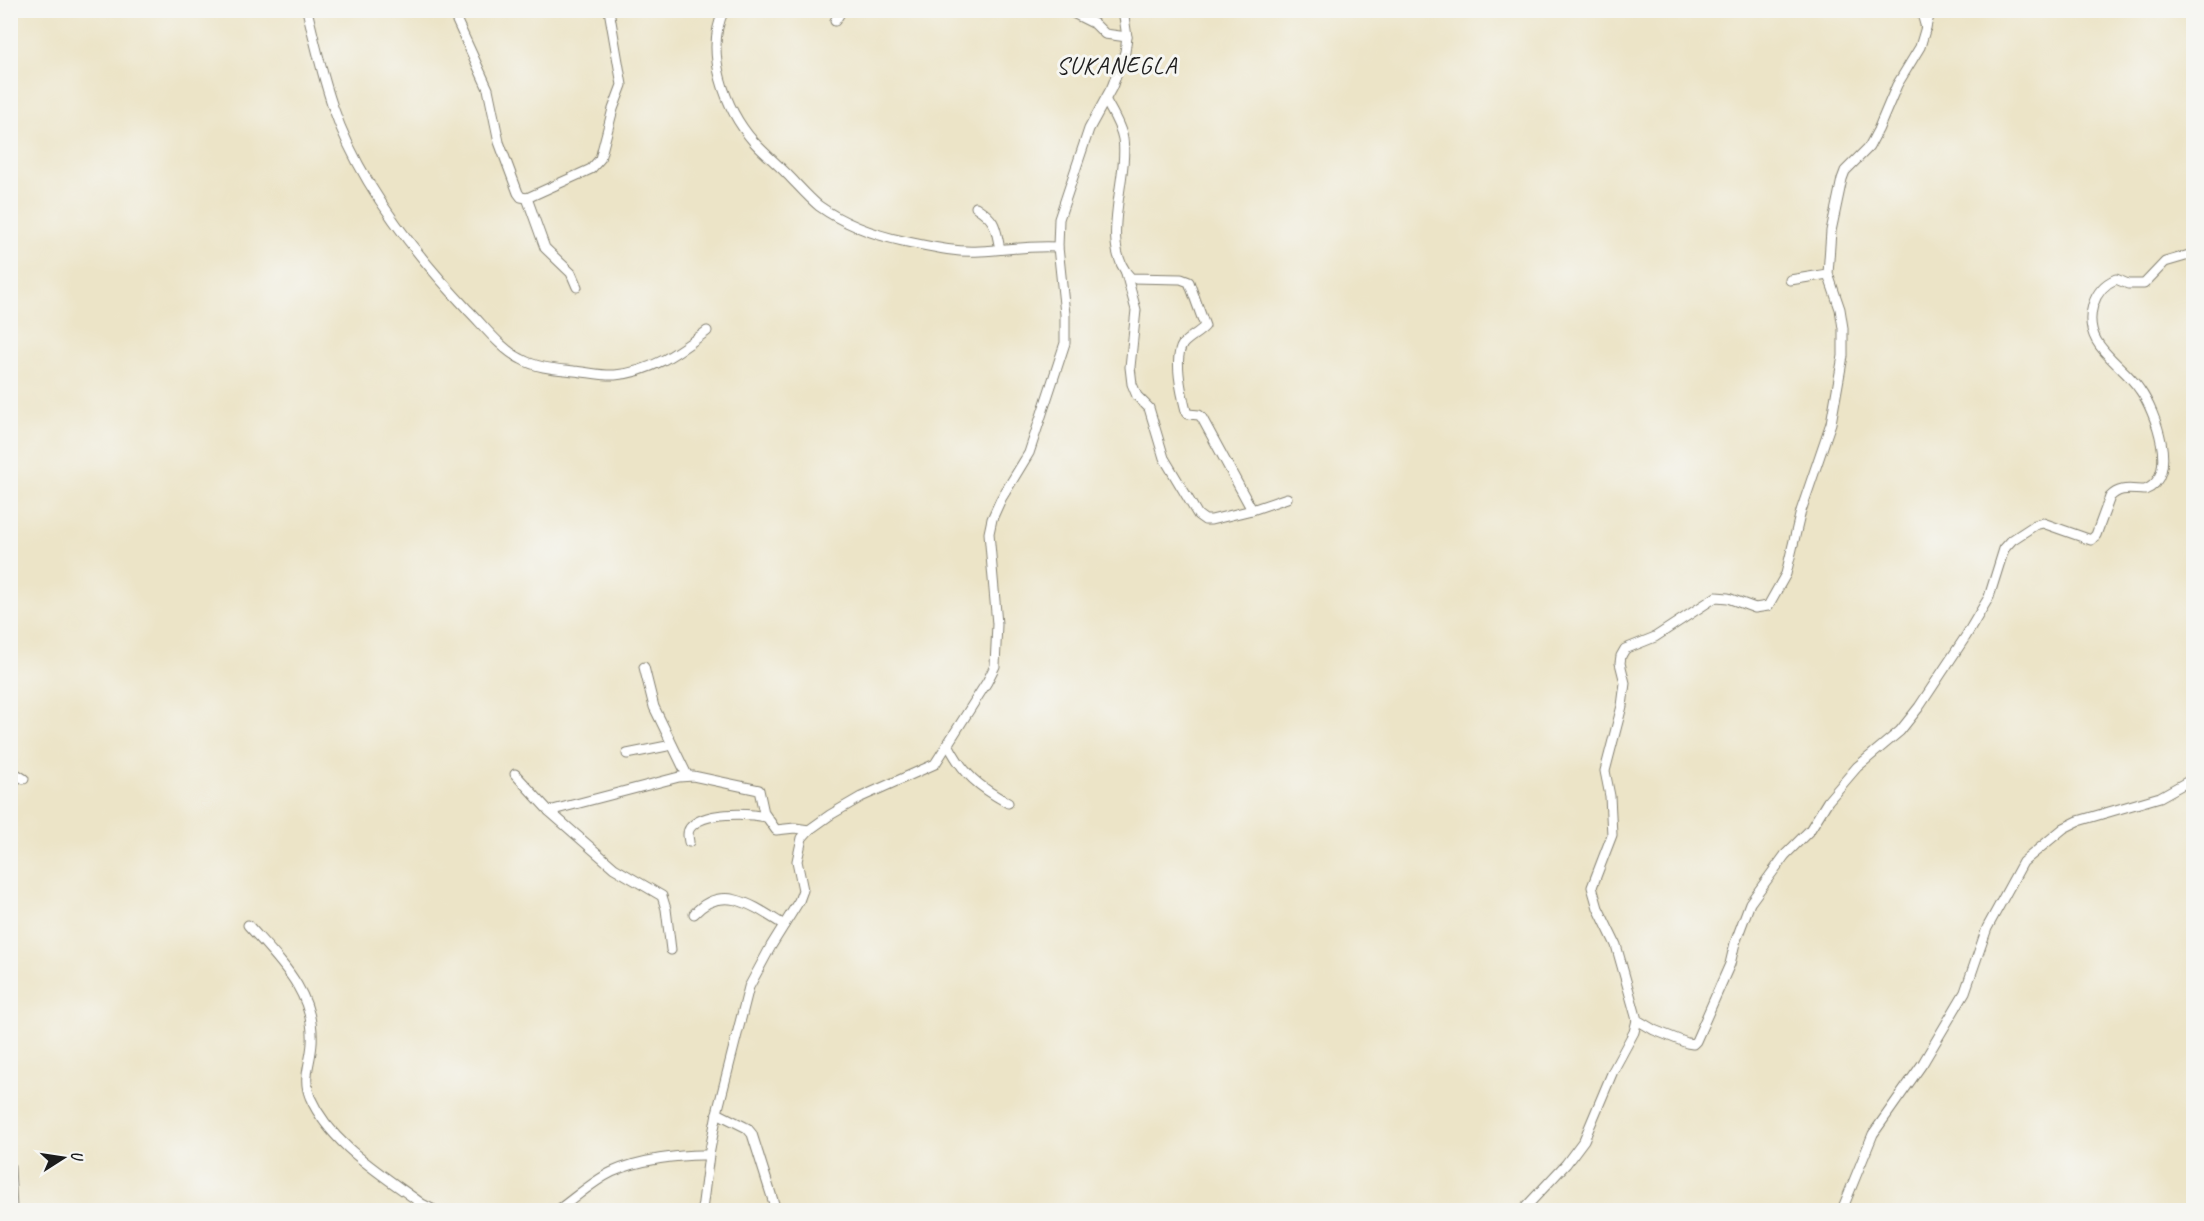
<svg xmlns="http://www.w3.org/2000/svg" width="2204" height="1221" font-family="Caveat,sans-serif">
<style>
.lines{fill:none;stroke-linecap:round;stroke-linejoin:round}
.street-casing{stroke:#848072;stroke-width:11}
.street{stroke:#fff;stroke-width:9}
.labels{text-anchor:middle;dominant-baseline:central;stroke-width:6;stroke-linejoin:round;paint-order:stroke}
.quarter-label{font-size:24px;letter-spacing:1.5px;fill:#1c1c1c;stroke:#f6f6f2}
</style>
<rect width="100%" height="100%" fill="#f6f6f2"/>
<filter id="ink" filterUnits="userSpaceOnUse"><feTurbulence type="fractalNoise" baseFrequency=".0167" numOctaves="2"/><feDisplacementMap in="SourceGraphic" scale="12" xChannelSelector="R" yChannelSelector="G"/><feConvolveMatrix kernelMatrix="1 2 1 2 8 2 1 2 1" color-interpolation-filters="sRGB"/></filter>
<filter id="wash" filterUnits="userSpaceOnUse"><feTurbulence type="fractalNoise" baseFrequency=".008" numOctaves="4" result="noise"/><feDisplacementMap in="SourceGraphic" scale="24" xChannelSelector="R" yChannelSelector="G"/><feGaussianBlur stdDeviation="1.35" result="paint"/><feColorMatrix in="noise" values="0 0 0 0 0 0 0 0 0 0 0 0 0 0 0 0 0 1.4 0 .05"/><feComposite in="paint" operator="in"/></filter>
<g filter="url(#wash)">
<rect width="100%" height="100%" fill="#ece4c7"/>
</g>
<g filter="url(#ink)">
<g class="lines">
<defs>
<g id="street">
<path d="M307,10C315,43 322,75 333,107C359,183 413,252 468,310C484,326 501,349 521,359C537,368 556,369 574,371C587,372 602,376 615,375C652,372 678,352 707,331"/>
<polyline points="452,10 488,89 499,142 518,193 521,197 527,198 591,169 600,159 613,109 622,85 609,10"/>
<path d="M724,10C704,52 725,109 754,142C764,153 776,163 787,174C797,184 808,197 819,206C843,223 875,235 903,241C928,246 955,253 980,251C1007,250 1031,245 1058,247"/>
<polyline points="1067,10 1095,24 1105,34 1127,37"/>
<polyline points="1921,10 1926,28"/>
<path d="M1931,10L1920,47L1897,85L1878,130L1869,147L1845,171L1842,179L1831,231L1828,274L1840,309L1843,328V356L1831,423L1801,511L1786,574L1768,606L1755,608L1728,598L1716,597L1655,637L1625,649L1621,656L1620,663L1625,683L1622,706L1605,771L1610,796L1612,835L1592,887L1598,908L1616,945L1637,1020L1654,1030L1687,1043L1693,1044L1696,1041L1730,964L1735,943L1750,903L1785,855L1810,830L1828,801L1857,767L1900,731L1919,707L1966,636L1989,597L2004,549L2012,540L2035,525L2043,523L2091,540L2096,535L2110,497C2120,486 2131,490 2145,490C2180,476 2155,411 2140,390C2122,362 2081,347 2093,305C2097,292 2104,284 2116,279L2128,284H2144L2165,262L2189,255L2194,251"/>
<polyline points="835,21 842,10"/>
<path d="M1106,101C1112,112 1121,126 1123,139C1129,178 1098,246 1131,278L1181,279L1189,282L1205,326C1199,333 1189,337 1183,344C1173,358 1182,395 1186,411L1188,414L1199,415L1202,418L1252,510"/>
<polyline points="527,198 545,248 571,273 577,287"/>
<path d="M976,207C997,221 995,227 1000,249"/>
<polyline points="1126,273 1136,310 1130,367 1132,384 1137,396 1149,408 1164,458 1198,515 1205,520 1211,520 1252,510 1287,498"/>
<polyline points="1790,280 1828,274"/>
<polyline points="644,667 654,707 687,775"/>
<path d="M948,744C963,774 979,787 1008,803"/>
<polyline points="627,754 672,745"/>
<polyline points="10,770 24,779"/>
<polyline points="515,774 549,811 614,868 662,896 666,909 671,950"/>
<polyline points="549,811 679,777 693,776 759,790 764,813 776,830 795,828 809,830"/>
<path d="M689,842C688,837 687,832 690,828C703,811 748,813 766,817"/>
<path d="M694,914C723,882 755,907 784,925"/>
<path d="M248,925C279,960 315,992 312,1043C311,1063 302,1077 310,1097C331,1145 382,1174 422,1204L434,1210"/>
<polyline points="717,1113 747,1128 752,1134 776,1210"/>
<polyline points="10,1166 12,1210"/>
<path d="M558,1210C575,1198 593,1181 612,1172C638,1160 681,1154 709,1155"/>
<polyline points="702,1210 709,1155 717,1113 749,987 771,946 799,901 803,890 797,861 802,838 809,830 830,815 861,797 935,764 987,682 995,666 997,624 989,533 992,519 1001,499 1029,453 1065,343 1065,314 1058,247 1059,219 1089,129 1112,87 1125,52 1127,37 1123,10"/>
<polyline points="1523,1210 1566,1164 1584,1140 1613,1071 1634,1032 1637,1020"/>
<polyline points="1842,1210 1873,1134 1923,1063 1965,992 1987,928 2023,862 2064,828 2078,821 2160,797 2194,778"/>
<polyline points="2193,1210 2194,1210"/>
</g>
</defs>
<!-- street casing -->
<use href="#street" class="street-casing"/>
<!-- street -->
<use href="#street" class="street"/>
</g>
</g>
<g class="labels">
<!-- quarter labels -->
<g class="quarter-label">
<text x="1117" y="65">SUKANEGLA</text>
</g>
</g>
<!-- margin -->
<rect width="2204" height="1221" fill="none" stroke="#f6f6f2" stroke-width="36"/>
<!-- north arrow -->
<g transform="translate(63 1158) rotate(78)" stroke="#f6f6f2" stroke-width="4.5" paint-order="stroke">
<path d="M0-4.5L10 22L0 15L-10 22Z" fill="#1c1c1c"/>
<text y="-9" font-size="16" font-weight="bold" text-anchor="middle" fill="#1c1c1c">U</text>
</g>
</svg>
